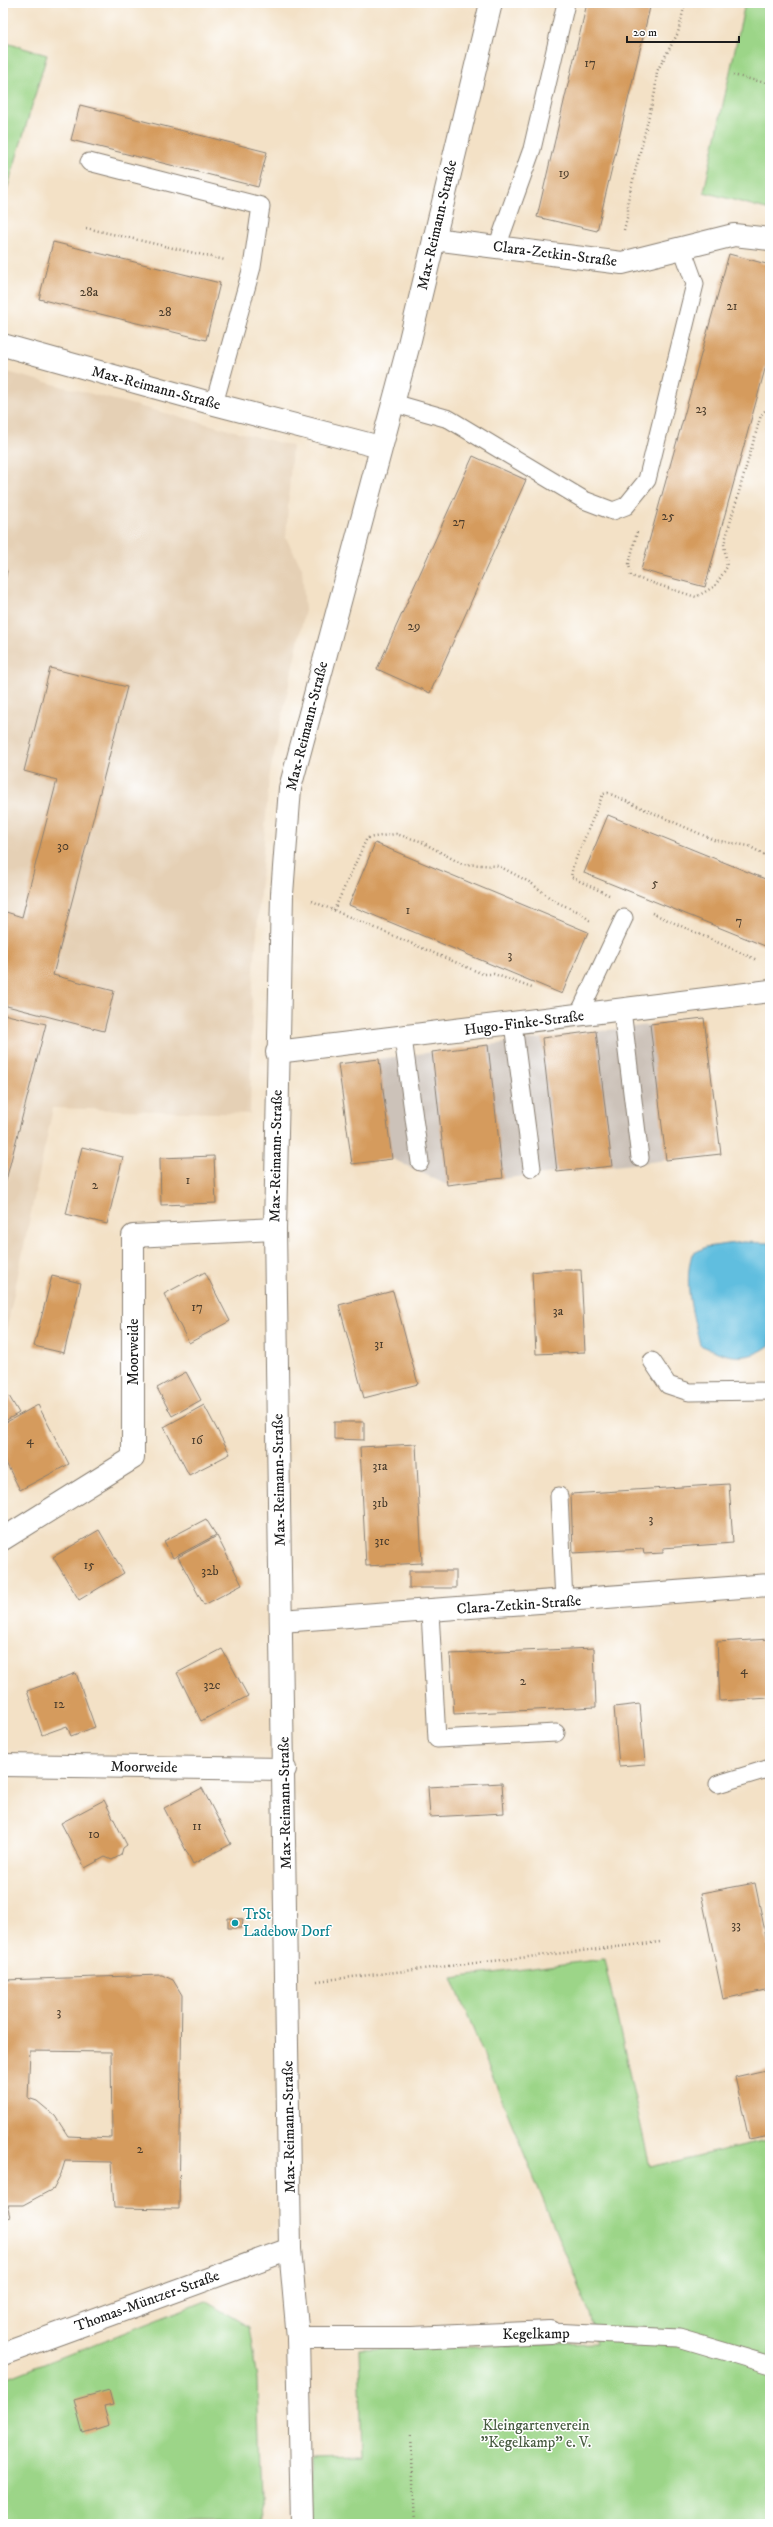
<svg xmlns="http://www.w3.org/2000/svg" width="773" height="2527" font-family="'IM FELL DW Pica',serif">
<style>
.built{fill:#e5d0b5}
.industrial{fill:#ccc2b9}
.green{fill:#9cd588;stroke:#5c7852}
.water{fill:#61bedf;stroke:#3e6d7e}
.building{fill:#d59b5d;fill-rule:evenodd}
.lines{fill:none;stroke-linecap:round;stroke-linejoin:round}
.lane-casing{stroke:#887e71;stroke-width:19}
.street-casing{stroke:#887e71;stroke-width:24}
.path{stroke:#887e71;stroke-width:2.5;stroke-dasharray:1 3;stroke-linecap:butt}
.lane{stroke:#fff;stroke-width:17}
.street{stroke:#fff;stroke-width:22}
.culture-dot{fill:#0f9aa8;stroke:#fff;stroke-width:1.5}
.labels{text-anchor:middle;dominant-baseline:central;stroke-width:3;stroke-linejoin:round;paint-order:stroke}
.number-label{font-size:13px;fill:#4a3c2c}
.street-label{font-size:15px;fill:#1c1c1c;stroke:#fff}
.culture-label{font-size:15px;fill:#0d838f;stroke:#fff;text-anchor:start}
.park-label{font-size:15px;fill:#495d42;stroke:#fff}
</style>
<rect width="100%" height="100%" fill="#fff"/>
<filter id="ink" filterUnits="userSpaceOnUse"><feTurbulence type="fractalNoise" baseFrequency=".025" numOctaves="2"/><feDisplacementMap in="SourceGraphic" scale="8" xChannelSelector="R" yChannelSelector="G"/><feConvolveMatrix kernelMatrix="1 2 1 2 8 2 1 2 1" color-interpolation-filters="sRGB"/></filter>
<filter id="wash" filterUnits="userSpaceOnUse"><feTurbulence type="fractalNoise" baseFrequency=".012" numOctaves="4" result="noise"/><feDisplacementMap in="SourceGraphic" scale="16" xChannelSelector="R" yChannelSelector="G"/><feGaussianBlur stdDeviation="0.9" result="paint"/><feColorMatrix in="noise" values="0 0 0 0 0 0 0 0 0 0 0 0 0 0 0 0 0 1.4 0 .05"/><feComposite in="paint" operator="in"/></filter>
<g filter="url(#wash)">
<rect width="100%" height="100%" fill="#f3e1c6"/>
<!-- built -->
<polygon class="built" points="3,371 292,446 286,538 302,568 305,610 269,778 252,996 250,1114 53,1108 3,1346"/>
<!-- industrial -->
<polygon class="industrial" points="704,1018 721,1154 447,1185 393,1159 352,1164 338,1064"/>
<!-- green -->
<g class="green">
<polygon points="745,3 770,3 770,210 704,192"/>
<polygon points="3,42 47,55 3,203"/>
<polygon points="604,1959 650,2167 770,2139 770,2524 311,2524 309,2457 362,2456 359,2349 597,2343 590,2314 452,1978"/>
<polygon points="205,2301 249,2327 257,2380 262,2524 3,2524 3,2380"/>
</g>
<!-- water -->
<path class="water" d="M743,1242L770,1243V1345C745,1364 726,1356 700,1345C693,1315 683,1285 692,1254L706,1247Z"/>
<g id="blocks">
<!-- building -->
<g class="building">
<polygon points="587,3 651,3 597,231 537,217"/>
<polygon points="80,105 267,152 258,187 71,140"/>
<polygon points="53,242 220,283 206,340 39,299"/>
<polygon points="729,254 770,265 770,351 705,587 641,570"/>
<polygon points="473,456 526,480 430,693 377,669"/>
<polygon points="3,569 7,571 4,585 3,585"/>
<polygon points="50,668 127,687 53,975 114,991 104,1031 3,1005 3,911 22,917 57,780 24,771"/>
<polygon points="608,815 770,881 770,948 584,873"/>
<polygon points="375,843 588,932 562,994 349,905"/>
<polygon points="3,1014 46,1024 4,1188 3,1188"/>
<polygon points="704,1018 721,1154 666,1160 650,1024"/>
<polygon points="596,1031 612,1166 557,1172 542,1038"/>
<polygon points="488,1045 503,1178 447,1185 432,1052"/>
<polygon points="379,1059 392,1159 352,1164 338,1064"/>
<polygon points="82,1147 123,1157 107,1224 66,1214"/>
<polygon points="214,1156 216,1203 161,1205 160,1158"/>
<polygon points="549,1270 581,1270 585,1352 536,1354 532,1272"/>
<polygon points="205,1272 230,1321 189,1343 164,1294"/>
<polygon points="52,1276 81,1283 64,1353 34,1346"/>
<polygon points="393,1291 418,1384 364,1398 339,1305"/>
<polygon points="186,1372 201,1400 172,1416 157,1388"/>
<polygon points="9,1396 19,1413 3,1422 3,1399"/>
<polygon points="38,1405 69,1464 20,1490 3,1457 3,1424"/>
<polygon points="204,1405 230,1454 189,1475 164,1427"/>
<polygon points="334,1422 364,1422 364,1440 334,1439"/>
<polygon points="416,1444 422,1563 366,1566 360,1447"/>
<polygon points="729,1484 733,1543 663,1548 663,1553 644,1554 643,1549 573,1553 571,1494"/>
<polygon points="206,1519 216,1535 173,1558 164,1541"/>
<polygon points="99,1530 124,1573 79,1600 53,1557"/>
<polygon points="217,1536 242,1585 204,1605 178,1557"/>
<rect x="409" y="1571" width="47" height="17"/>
<polygon points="770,1639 770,1698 720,1701 717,1642"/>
<polygon points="594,1648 596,1707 454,1714 450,1654"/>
<polygon points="222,1649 248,1696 201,1721 177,1673"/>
<polygon points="76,1673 95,1727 71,1736 67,1726 42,1735 27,1691"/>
<polygon points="640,1704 645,1764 619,1766 614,1707"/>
<polygon points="502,1783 504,1813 430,1817 428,1787"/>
<polygon points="202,1788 231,1844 193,1864 164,1808"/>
<polygon points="104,1800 127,1845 123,1848 121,1855 112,1860 105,1857 85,1868 61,1823"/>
<polygon points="755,1883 770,1956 770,1989 723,1999 701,1893"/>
<polygon points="228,1918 243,1919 242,1928 228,1928"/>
<path d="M162,1975L173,1980L182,1995L179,2209L114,2208L111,2162L65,2161L61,2174L53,2189L23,2205H7L10,2217L3,2219V1980ZM30,2051L111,2052L112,2138L68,2136L55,2116L37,2101L28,2098Z"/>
<polygon points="770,2069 770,2136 749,2140 735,2077"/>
<polygon points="109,2390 113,2405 104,2407 109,2425 83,2433 74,2400"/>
</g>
</g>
</g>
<g filter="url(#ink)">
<use href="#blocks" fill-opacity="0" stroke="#887e71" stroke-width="1"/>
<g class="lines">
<defs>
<g id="lane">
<polyline points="89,162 261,206 252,267 214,404"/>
<polyline points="497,247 532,149 566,3"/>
<polyline points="393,403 449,419 584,500 613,511 626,506 647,480 695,284 682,248"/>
<polyline points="622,1010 640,1158"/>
<polyline points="578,1016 624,918"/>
<polyline points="513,1024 532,1168"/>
<polyline points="403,1038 420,1162"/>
<polyline points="652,1361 668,1385 689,1392 770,1391"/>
<polyline points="559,1496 564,1601"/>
<polyline points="430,1612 437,1739 556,1733"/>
<polyline points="718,1784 770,1768"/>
<polyline points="551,2332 679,2338 770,2365"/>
</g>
<g id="street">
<polyline points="434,239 622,263 734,235 770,239"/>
<polyline points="3,345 214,404 380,447"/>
<polyline points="277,1052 770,991"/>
<polyline points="3,1539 133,1458 133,1236 275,1229"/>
<polyline points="281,1621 770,1585"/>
<polyline points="3,1765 285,1769"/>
<polyline points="298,2338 412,2338 551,2332"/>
<polyline points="3,2354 290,2249"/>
<polyline points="302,2524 298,2338 290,2249 275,1229 282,894 290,788 409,344 491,3"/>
</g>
</defs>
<!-- lane casing -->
<use href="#lane" class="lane-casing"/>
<!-- street casing -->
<use href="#street" class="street-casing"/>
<!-- path -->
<g class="path">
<polyline points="733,75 770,84"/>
<polyline points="86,228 225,260"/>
<polyline points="624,230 628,214 628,200 655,92 657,71 678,33 685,3"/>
<polyline points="637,532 629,564 631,576 696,597 715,586 727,567 724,544 761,415 770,406"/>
<polyline points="609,895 571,877 573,866 603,794 608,793 714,840 749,846 770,858"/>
<polyline points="312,901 483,974 494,974 532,988"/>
<polyline points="334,910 367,838 396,834 420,841 462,864 499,866 531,883 554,901 579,912 592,922"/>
<polyline points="652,913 757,960"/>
<polyline points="317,1981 660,1942"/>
<polyline points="411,2435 415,2524"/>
</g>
<!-- lane -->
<use href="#lane" class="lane"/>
<!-- street -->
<use href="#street" class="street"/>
</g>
</g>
<!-- markers -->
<circle class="culture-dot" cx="235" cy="1923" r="4"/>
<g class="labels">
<!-- number labels -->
<g class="number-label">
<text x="590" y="63">17</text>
<text x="564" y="173">19</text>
<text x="89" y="292">28a</text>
<text x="732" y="306">21</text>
<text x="165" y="312">28</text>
<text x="701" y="409">23</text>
<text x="668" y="516">25</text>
<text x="459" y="522">27</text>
<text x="414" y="626">29</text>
<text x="63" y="846">30</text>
<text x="655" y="883">5</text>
<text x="408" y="910">1</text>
<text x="739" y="921">7</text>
<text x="510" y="955">3</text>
<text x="188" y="1180">1</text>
<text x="95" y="1185">2</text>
<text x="197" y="1307">17</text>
<text x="558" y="1311">3a</text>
<text x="379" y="1344">31</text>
<text x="30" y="1440">4</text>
<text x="197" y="1440">16</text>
<text x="380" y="1466">31a</text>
<text x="380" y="1503">31b</text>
<text x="651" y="1519">3</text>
<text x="382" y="1541">31c</text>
<text x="89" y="1565">15</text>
<text x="210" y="1571">32b</text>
<text x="744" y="1670">4</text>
<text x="523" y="1681">2</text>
<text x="212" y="1685">32c</text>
<text x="59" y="1704">12</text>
<text x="197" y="1826">11</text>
<text x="94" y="1834">10</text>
<text x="736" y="1925">33</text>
<text x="59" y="2012">3</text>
<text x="140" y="2149">2</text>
</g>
<!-- street labels -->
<g class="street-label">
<text transform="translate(437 225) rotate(-77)">Max-Reimann-Straße</text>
<text transform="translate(555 254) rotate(7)">Clara-Zetkin-Straße</text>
<text transform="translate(156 388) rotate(15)">Max-Reimann-Straße</text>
<text transform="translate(307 726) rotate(-76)">Max-Reimann-Straße</text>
<text transform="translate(524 1023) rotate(-7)">Hugo-Finke-Straße</text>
<text transform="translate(276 1156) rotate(-89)">Max-Reimann-Straße</text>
<text transform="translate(133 1352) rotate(-90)">Moorweide</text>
<text transform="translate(279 1480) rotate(-91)">Max-Reimann-Straße</text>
<text transform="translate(519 1605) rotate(-4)">Clara-Zetkin-Straße</text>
<text transform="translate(144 1767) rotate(1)">Moorweide</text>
<text transform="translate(285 1803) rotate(-91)">Max-Reimann-Straße</text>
<text transform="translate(289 2127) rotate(-91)">Max-Reimann-Straße</text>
<text transform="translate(147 2301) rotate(-20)">Thomas-Müntzer-Straße</text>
<text transform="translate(536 2334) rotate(-1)">Kegelkamp</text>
</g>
<!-- culture labels -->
<g class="culture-label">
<text x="243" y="1914">TrSt<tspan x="243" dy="17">Ladebow Dorf</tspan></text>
</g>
<!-- park labels -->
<g class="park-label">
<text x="536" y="2425">Kleingartenverein<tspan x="536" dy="17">"Kegelkamp" e. V.</tspan></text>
</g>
</g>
<!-- margin -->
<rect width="773" height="2527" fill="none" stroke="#fff" stroke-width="16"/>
<!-- scale -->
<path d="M627 36v6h112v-6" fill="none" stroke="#1c1c1c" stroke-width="2"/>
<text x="633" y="36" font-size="12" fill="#1c1c1c" stroke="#ffffff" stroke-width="3" paint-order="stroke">20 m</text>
</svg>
